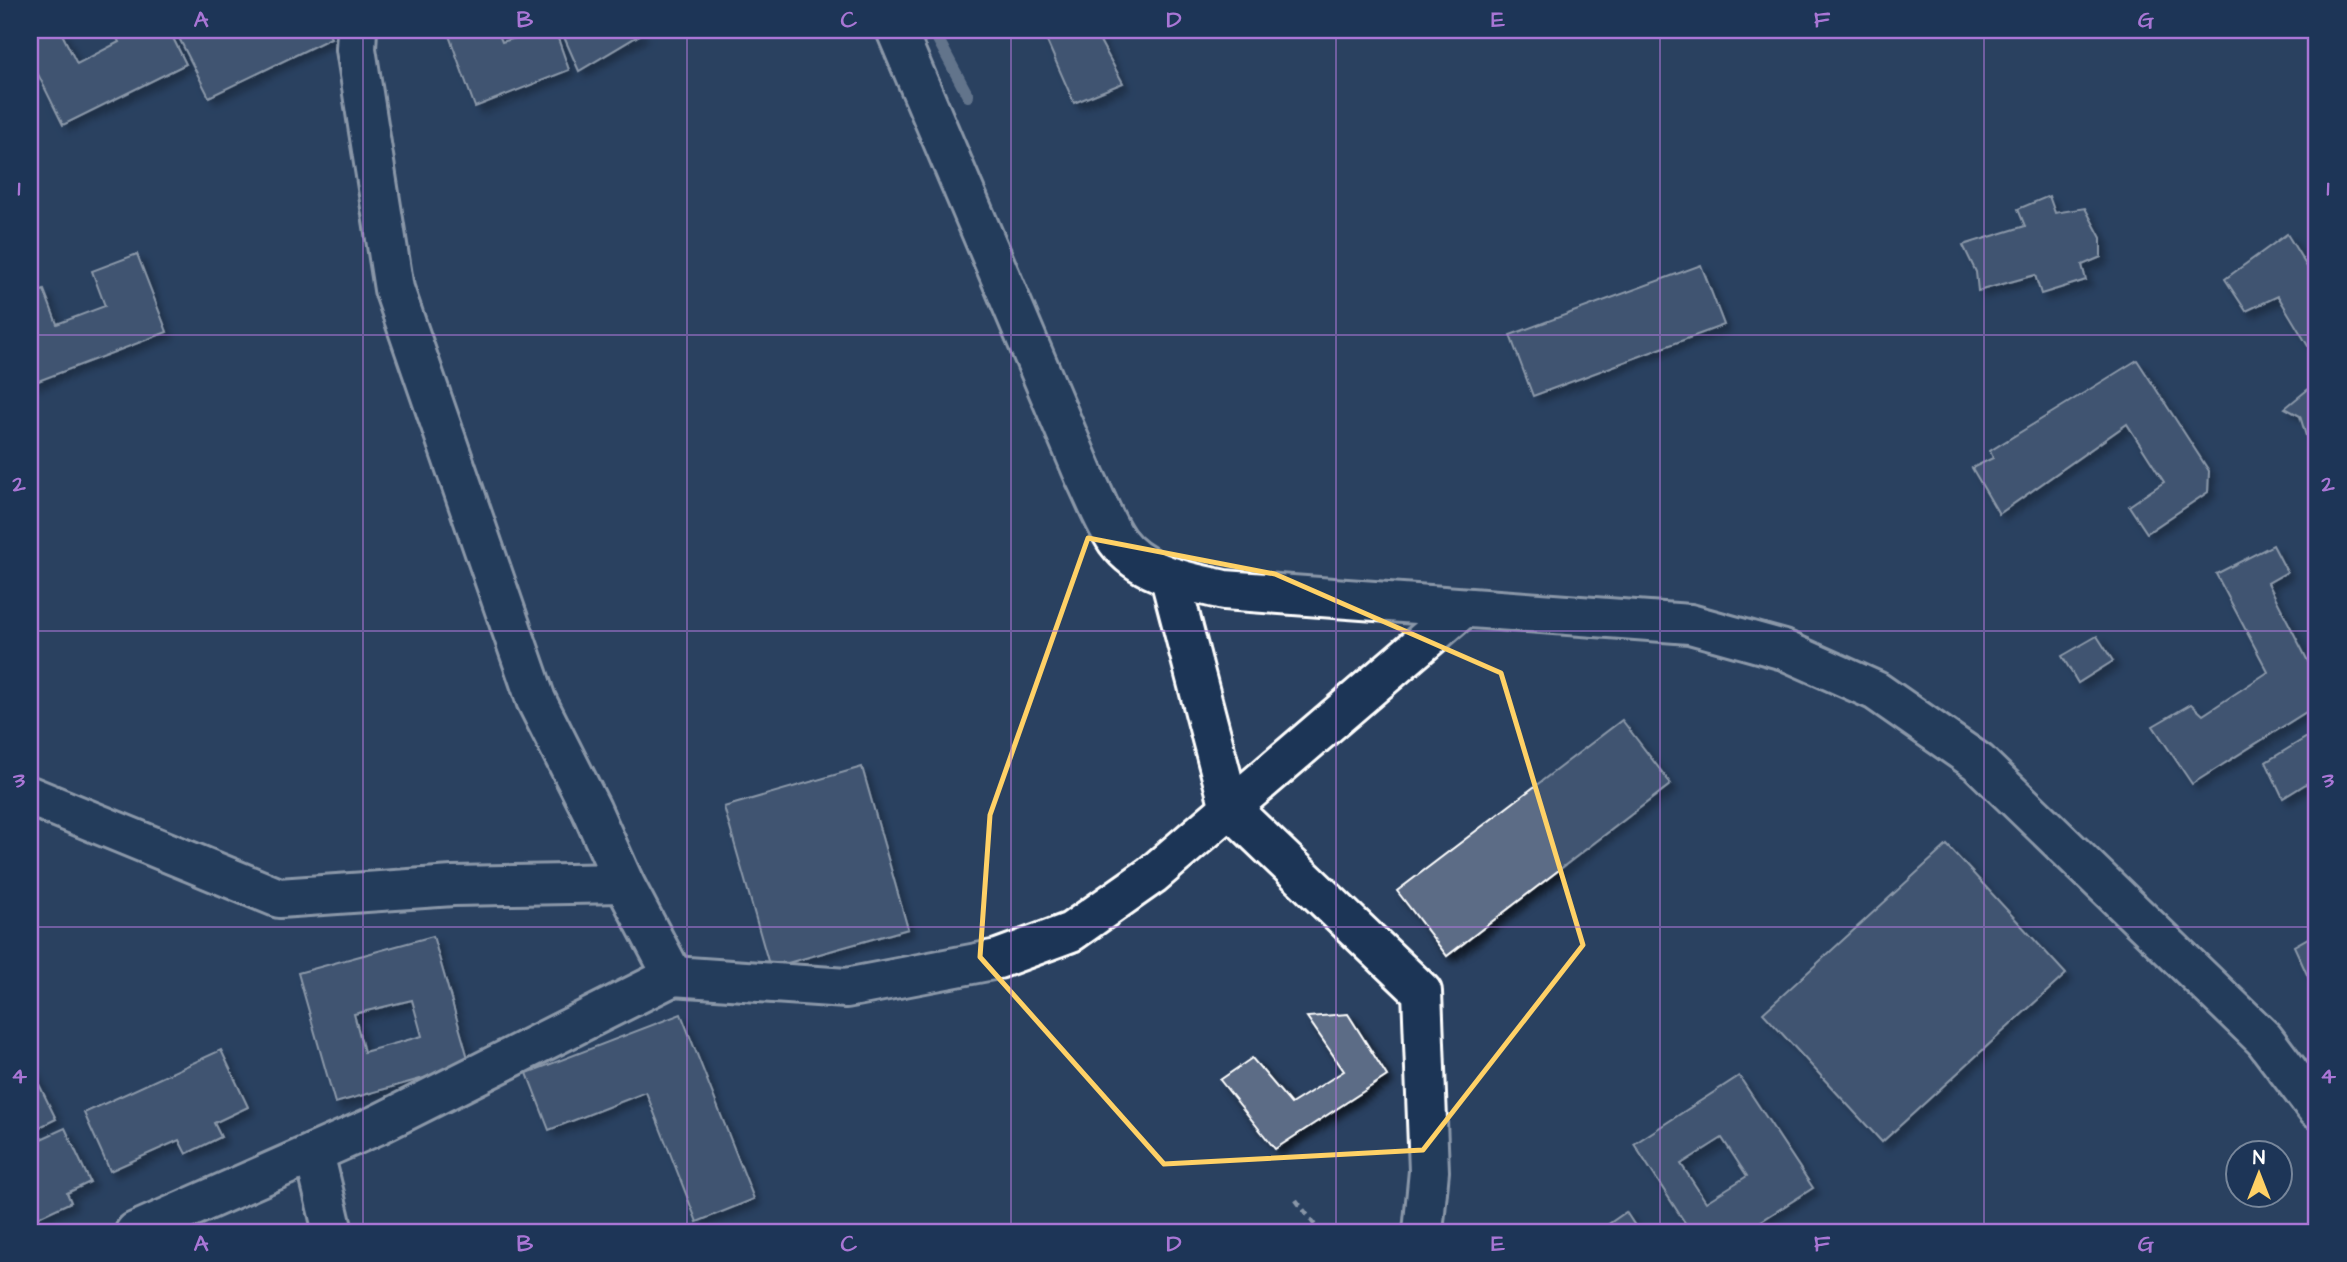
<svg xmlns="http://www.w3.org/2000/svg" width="2347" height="1262" font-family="'Architects Daughter',sans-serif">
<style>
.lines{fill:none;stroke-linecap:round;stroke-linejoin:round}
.stream{stroke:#a7b1be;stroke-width:12}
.building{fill:#5b6c86;stroke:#fff;stroke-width:2;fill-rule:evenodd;filter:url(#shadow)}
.street-casing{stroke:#fff;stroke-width:44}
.path{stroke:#fff;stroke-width:4.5;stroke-dasharray:7 5;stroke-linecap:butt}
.street{stroke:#1d3557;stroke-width:38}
.marked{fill:none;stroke:#ffd166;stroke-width:5;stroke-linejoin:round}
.grid{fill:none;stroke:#a976d5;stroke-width:2;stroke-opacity:0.55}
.neatline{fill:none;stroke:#a976d5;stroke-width:2.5}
.grid-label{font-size:23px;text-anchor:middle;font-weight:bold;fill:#a976d5}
</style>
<defs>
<filter id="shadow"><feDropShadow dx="6" dy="6" stdDeviation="3.5" flood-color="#0009"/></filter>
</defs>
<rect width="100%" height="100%" fill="#2a4161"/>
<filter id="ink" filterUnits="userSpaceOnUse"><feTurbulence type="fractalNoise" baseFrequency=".0143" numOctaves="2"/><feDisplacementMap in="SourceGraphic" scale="14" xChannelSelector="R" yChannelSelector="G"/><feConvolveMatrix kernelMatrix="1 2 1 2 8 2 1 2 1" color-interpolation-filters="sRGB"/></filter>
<g filter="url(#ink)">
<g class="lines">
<!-- stream -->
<polyline class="stream" points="933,30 968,96"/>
</g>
<!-- building -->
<g class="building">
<polygon points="30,30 60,30 77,64 119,42 113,30 169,30 186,64 63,125 30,58"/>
<polygon points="175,30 226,30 231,39 247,30 327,30 331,38 209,97"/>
<polygon points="447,30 497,30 502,42 543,30 555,30 569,70 475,107"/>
<polygon points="561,30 639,30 641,34 579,71"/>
<polygon points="1042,30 1094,30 1123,83 1074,103"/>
<polygon points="2049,196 2055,213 2085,208 2101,238 2101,257 2082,265 2086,280 2041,294 2035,275 1978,291 1976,272 1963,245 2025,226 2018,209"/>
<polygon points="2287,234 2317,283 2317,361 2278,296 2246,311 2225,279"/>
<polygon points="137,254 167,332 33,383 30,374 30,295 44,290 57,324 105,306 92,271"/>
<polygon points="1701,265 1724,325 1533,396 1510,335"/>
<polygon points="2137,360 2209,471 2208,492 2147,533 2129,506 2164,482 2127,424 1999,514 1972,468 1993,458 1990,451"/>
<polygon points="2317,382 2317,429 2306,436 2300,416 2285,408"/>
<polygon points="2273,545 2287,572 2268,583 2317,679 2317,705 2192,784 2153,726 2191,704 2203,715 2268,672 2216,574"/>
<polygon points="2097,636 2113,661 2078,683 2062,656"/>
<polygon points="1622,720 1671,784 1447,956 1397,891"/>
<polygon points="2317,731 2317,777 2283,798 2266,762"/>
<polygon points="862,767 908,929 770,968 724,807"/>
<polygon points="1947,845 2066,974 1882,1142 1763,1013"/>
<polygon points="2317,933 2317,977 2310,981 2294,946"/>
<path d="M433,936L470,1065L335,1103L298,973ZM412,1000L422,1036L364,1052L354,1014Z"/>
<polygon points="681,1014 754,1199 697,1222 646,1092 549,1130 527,1073"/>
<polygon points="1348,1014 1387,1076 1275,1149 1220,1080 1252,1058 1291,1104 1344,1071 1307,1017"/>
<polygon points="221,1050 248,1107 214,1123 221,1137 186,1154 179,1140 110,1171 84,1113"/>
<polygon points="30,1066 56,1119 30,1132"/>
<path d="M1739,1076L1813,1188L1744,1232H1691L1634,1144ZM1722,1138L1747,1176L1706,1202L1681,1164Z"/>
<polygon points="65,1128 90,1182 67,1193 71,1202 30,1221 30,1144"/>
<polygon points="1626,1212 1639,1232 1597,1232"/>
</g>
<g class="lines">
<defs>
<g id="street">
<polyline points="357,30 356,49 394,289 536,700 591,809 624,883 673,976"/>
<path d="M896,30L1085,477C1095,497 1104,522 1117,541C1142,575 1186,581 1224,590L1690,624L1784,650L1876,691L1978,762L2264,1039L2317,1109"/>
<polyline points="1170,578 1230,808 1422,992 1429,1171 1423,1232"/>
<polyline points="30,796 279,898 453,886 624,883"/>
<polyline points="314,1153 333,1232"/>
<polyline points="135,1232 377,1125 673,976 846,988 998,959 1071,932 1152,875 1463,608"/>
</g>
</defs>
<!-- street casing -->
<use href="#street" class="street-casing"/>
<!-- path -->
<polyline class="path" points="1296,1200 1320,1232"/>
<!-- street -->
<use href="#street" class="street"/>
</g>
</g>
<!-- marked area -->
<path d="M0 0H2347V1262H0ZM1088,538L1275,574L1501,673L1583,945L1423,1150L1164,1164L980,957L990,815Z" fill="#2a4161" fill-opacity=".55" fill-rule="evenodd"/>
<path class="marked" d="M1088,538L1275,574L1501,673L1583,945L1423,1150L1164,1164L980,957L990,815Z"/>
<!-- grid -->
<path class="grid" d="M363,30V1232M687,30V1232M1011,30V1232M1336,30V1232M1660,30V1232M1984,30V1232M30,335H2317M30,631H2317M30,927H2317"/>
<!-- margin -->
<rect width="2347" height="1262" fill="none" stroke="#1d3557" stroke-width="77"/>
<!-- north arrow -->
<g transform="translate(2259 1174)"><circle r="33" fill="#1d3557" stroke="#77869a" stroke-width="2"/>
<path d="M0-5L12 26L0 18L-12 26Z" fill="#ffd166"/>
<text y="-10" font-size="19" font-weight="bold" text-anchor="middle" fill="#ffffff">N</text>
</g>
<rect x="38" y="38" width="2270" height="1186" class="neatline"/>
<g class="grid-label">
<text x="201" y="27">A</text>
<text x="525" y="27">B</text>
<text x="849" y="27">C</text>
<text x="1174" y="27">D</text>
<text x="1498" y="27">E</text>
<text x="1822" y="27">F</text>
<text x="2146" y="27">G</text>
<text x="19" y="195">1</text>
<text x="2328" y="195">1</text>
<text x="19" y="491">2</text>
<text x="2328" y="491">2</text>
<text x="19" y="787">3</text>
<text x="2328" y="787">3</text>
<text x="19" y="1083">4</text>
<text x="2328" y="1083">4</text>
<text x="201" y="1251">A</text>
<text x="525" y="1251">B</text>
<text x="849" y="1251">C</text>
<text x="1174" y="1251">D</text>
<text x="1498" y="1251">E</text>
<text x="1822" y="1251">F</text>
<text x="2146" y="1251">G</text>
</g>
</svg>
